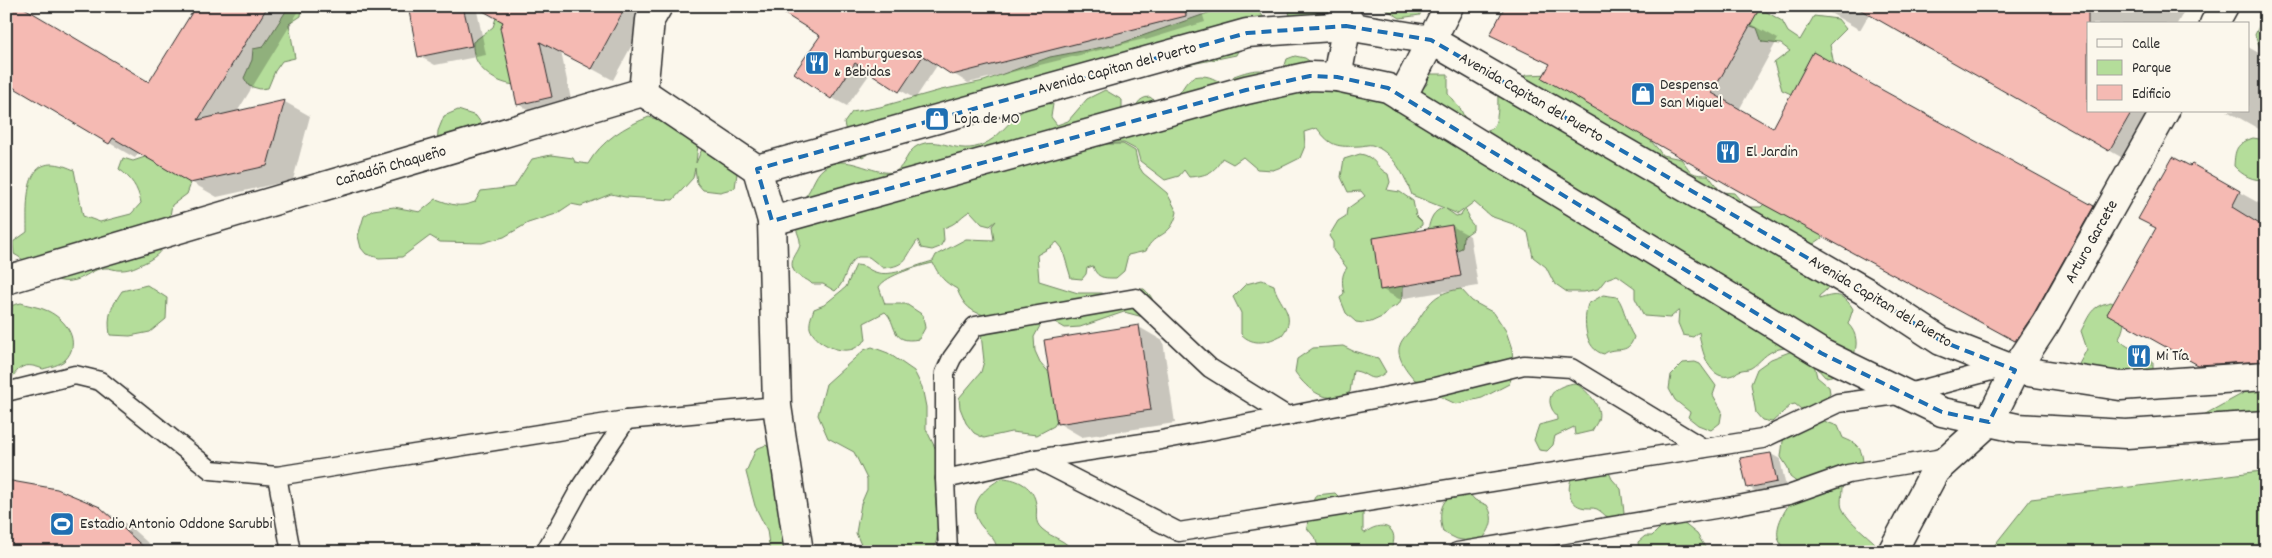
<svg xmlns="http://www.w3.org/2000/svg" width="2272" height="558" font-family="Dekko,sans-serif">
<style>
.green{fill:#b4dd9a;stroke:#708462}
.shadow{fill:#0003}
.building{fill:#f5bab3;stroke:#2b2b2b}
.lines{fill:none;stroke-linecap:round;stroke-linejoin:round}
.service-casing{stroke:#2b2b2b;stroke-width:21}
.minor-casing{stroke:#2b2b2b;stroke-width:31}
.tertiary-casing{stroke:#2b2b2b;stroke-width:31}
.service{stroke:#fbf7ec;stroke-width:18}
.minor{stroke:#fbf7ec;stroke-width:28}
.tertiary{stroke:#fbf7ec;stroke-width:28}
.marked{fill:none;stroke:#1f6fb2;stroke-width:4;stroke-dasharray:10 6;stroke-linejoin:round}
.labels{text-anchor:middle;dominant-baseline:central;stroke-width:4;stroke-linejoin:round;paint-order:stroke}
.poi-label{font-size:16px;fill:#2b2b2b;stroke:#fbf7ec;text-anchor:start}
.street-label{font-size:16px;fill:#2b2b2b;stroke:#fbf7ec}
</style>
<rect width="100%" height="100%" fill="#fbf7ec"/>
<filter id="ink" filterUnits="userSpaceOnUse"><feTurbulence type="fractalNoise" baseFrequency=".02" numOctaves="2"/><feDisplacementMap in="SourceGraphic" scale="10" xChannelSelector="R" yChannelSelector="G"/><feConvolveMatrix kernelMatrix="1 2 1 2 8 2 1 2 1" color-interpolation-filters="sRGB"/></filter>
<g filter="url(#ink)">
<!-- green -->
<g class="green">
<path d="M500,6L515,85C493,83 471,66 473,42L493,27Z"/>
<path d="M1228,6H1253L1286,40L1268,47L1247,33L1236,55L1124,78L885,146L862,157C852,146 847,138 844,123L852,112L880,107L941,90L984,81L1050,57L1119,44Z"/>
<polygon points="1294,6 1335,6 1339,19 1294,28 1289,12"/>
<polygon points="1381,6 1421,6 1420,15 1400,18"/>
<polygon points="302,7 301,16 289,24 295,58 282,61 275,71 268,88 260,89 249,86 244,78 252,60 253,49 263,47 288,8"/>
<polygon points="1760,8 1782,21 1788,32 1800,40 1814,16 1838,19 1846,29 1830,45 1836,74 1800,98 1782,90 1774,63 1790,51 1781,44 1762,42 1757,28 1741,23 1736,14"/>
<polygon points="2266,10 2266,62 2255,35"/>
<path d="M1295,56L1305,58L1315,65L1420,92L1427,84L1430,74H1448V94L1461,110L1467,123L1485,131L1493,128C1501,114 1496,101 1499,85L1527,75L1550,74L1645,133C1650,142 1657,146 1662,155L1681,159C1692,172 1689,175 1708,175L1721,192L1734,193L1746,207H1761L1764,204L1823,231L1822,238L1812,245L1829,285L1826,290L1819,296V299C1835,294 1843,292 1853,309L1848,324C1867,342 1850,376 1825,377L1817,368L1812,356C1802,353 1790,346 1779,349C1765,352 1761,362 1751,368C1747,370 1743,369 1739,371C1738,371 1734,375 1733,375C1709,384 1701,349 1699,332L1693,337L1683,335L1678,323L1679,310L1670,318L1644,316L1635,298V288L1617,275L1606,279L1598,289L1584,292H1567L1554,283L1546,267L1533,257L1528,233L1513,224L1490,216L1474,202L1458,214L1446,209L1456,216L1461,215L1465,209L1469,216L1468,219L1473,225V230L1463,237L1462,248L1452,252L1428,230C1430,220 1433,210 1444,208L1412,195C1405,176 1393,152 1372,145C1369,144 1363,146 1360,146C1337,147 1331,147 1317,128L1304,132L1305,146L1300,158L1284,166L1273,170L1257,169L1243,157L1233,164L1222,158C1215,173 1205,176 1189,177L1184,170L1179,176L1165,180L1140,161L1137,150L1124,143L1095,144H1123L1135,151L1138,165L1143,173L1167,193L1177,212C1171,240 1154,231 1146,251L1128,255L1124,271L1116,278C1105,278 1097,279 1093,266L1087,268L1086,274L1082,279L1071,278L1062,248L1057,242L1051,247L1037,255L1039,281L1078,293H1101L1116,296L1133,289H1144C1153,297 1155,302 1153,314L1143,317L1124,312L1080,327L1065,328L1053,321L1040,318L1041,324L1034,337L1035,351L1040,362L1052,376L1057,421L1054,426L1037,435L1011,432L984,438L974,433L966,423L960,408L959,398L981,372L984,361L981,334L990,316C972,314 963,305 957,289C944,282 939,276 933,263C919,266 886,275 879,287L885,304H906L923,315L925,328L919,339C889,345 898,323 885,312L864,323L866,340C862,343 858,347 853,349C838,354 814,342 810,328C809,321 812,315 814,309L824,305L846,287L856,265C868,266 866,269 875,272C892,278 916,265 933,261L936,255L966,239L994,240L992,226L996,221L990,226L982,224L970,211C958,218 958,224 943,228L944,240L940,247L932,250L921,248L918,240C905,257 908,266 883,268L869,257H858C844,265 847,282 835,291L823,284H812C807,278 798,278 794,271C788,260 798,254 800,245C801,238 796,232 796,226C796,218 799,210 800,202C812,193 813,176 824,168C845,151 872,176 895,172C906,165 907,151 917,146C939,134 957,157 984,144C1011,131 1017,99 1053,104L1051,117L1057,125L1068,121L1087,99L1105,90L1122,100V118L1132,117C1135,107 1138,97 1150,97L1161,106C1165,103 1172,101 1175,98C1185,89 1185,76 1201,76C1216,76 1214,84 1231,81L1234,76C1248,71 1263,66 1276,75L1283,71L1287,59Z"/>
<polygon points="458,110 476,116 481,123 437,147 438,131 444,116"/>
<path d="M649,117L670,123L698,145L696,163L702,149L716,145L738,166L735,188L720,192L703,190L697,183L695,168L693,178L673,200L625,197L611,194L581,206L571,204L556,214L528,223L504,237L482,243L440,242L430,236L402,257L379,258L366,254L361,248L358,236L364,216L373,210L394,207L420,212L436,199C453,205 458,208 475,202L481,191L514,187L532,159L551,155L573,158L575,162L588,164C601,141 625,126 649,117Z"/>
<path d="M2253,138L2266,140V179C2254,182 2242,175 2234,166C2235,149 2236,144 2253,138Z"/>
<path d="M1360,154C1375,156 1376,168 1388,174L1390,182L1387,190L1400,192L1413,201L1416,216L1422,222V225L1415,230L1403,285V295L1399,304L1390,309L1384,316L1371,322L1364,323L1356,322L1346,313L1340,298L1344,293C1342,284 1341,274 1347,268L1333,250V242L1329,236L1338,221L1346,216L1347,209L1365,196L1361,191L1348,192L1341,177L1344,159Z"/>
<path d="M145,157L187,176L190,186L187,194L172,205C166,232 173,249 144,263C137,266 130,270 122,270C115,271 110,267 104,268C93,269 86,277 76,280C51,287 34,265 14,254L13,242L27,232C27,199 23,146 74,170L83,216L100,222L131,214L141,203C138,187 131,178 119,169L123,158L133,161Z"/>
<path d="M1262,280L1274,285C1277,303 1299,315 1282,335C1268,342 1254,347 1241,334V313L1233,297L1246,284Z"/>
<path d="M147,285L167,298L166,319L150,332L130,336L110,335C107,314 111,308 122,291Z"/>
<path d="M1461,289L1472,301L1494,313L1506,331L1512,349L1514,372L1509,384L1482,398L1456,404L1437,395L1423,381L1415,380C1408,372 1395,357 1400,345C1402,338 1410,332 1414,326C1429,305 1431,293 1461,289Z"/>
<path d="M1603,295L1617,297C1626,309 1625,324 1634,337C1628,357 1614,345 1604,354C1584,350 1583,319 1588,304Z"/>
<path d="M2111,302C2128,311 2126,323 2119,339C2127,348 2134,350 2146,352L2153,362V373L2144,380L2077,368L2087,349L2081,331C2090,314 2091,306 2111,302Z"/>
<path d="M21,303C30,306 40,307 48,311C67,320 82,343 65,360C60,365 50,367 43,369C20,360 18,370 6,386V307Z"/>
<path d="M1343,346L1353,351L1378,358L1386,372C1369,386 1368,371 1353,371L1350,392C1328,406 1308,391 1295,372L1297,359L1313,348Z"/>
<polygon points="872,347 888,353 914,371 922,387 926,407 926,429 938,454 938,477 935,496 939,530 934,550 931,552 864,552 856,533 861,504 867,490 867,479 854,452 828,438 818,415 826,384 864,350"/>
<polygon points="1792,351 1814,364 1817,377 1829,387 1830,393 1817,410 1801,409 1795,404 1791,405 1772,422 1762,420 1756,413 1751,384 1757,369 1771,359"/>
<polygon points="1695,362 1700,364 1716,386 1713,395 1722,411 1720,423 1711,430 1698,425 1688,417 1690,412 1675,400 1669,389 1671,375 1683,363"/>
<path d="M1575,383C1585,389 1603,405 1598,420C1597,423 1594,427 1592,431L1575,435L1574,427L1555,436L1553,445L1547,451L1539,450L1534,440L1539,425L1557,420C1557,414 1554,413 1552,409C1544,392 1561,385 1575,383Z"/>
<polygon points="2260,384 2266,384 2266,435 2200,417"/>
<path d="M1818,419L1838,426L1843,438C1856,443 1862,447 1863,462L1842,488C1842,494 1840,503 1842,508C1848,523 1873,538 1883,552H1786C1783,548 1779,542 1778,537C1775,520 1792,500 1803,487L1790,477L1788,468L1781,457L1783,441L1787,434Z"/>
<polygon points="766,445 788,464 793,552 770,552 767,530 755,506 746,472 756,449"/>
<polygon points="2266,458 2266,552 1989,552 2031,499 2262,471 2261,461"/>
<path d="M1607,468L1612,479L1621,489L1624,512L1617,519C1604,518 1607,515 1597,509C1593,507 1586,509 1581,507C1568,503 1567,488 1572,477Z"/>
<path d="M1003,478C1018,479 1034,487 1036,504C1038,514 1033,521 1042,529C1053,539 1066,539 1073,552H997C997,540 991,537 983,528C964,507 983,488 1003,478Z"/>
<path d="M1466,490L1475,500L1487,505C1496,520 1490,531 1479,543L1457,539L1443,532C1437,509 1442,495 1466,490Z"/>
<path d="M1335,493L1339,497L1353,498L1363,510V532L1365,533C1380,520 1400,526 1392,547C1382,551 1374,548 1367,552L1329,550L1320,552L1315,538L1307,528L1309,509L1316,495Z"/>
<polygon points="1673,515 1697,534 1708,552 1639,552 1638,542 1645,536 1652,536"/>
</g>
<!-- shadow -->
<g class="shadow">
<polygon points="197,6 302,6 237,112 285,102 310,116 293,180 217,197 139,152 135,158 6,82 149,84"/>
<polygon points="409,6 476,6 486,55 435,65 419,56"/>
<polygon points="513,6 653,6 613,80 561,52 573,109 539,117 518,104"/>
<polygon points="774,6 1200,6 1205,22 1146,40 1144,39 968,83 938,64 915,99 871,72 847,106 832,98 822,35"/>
<polygon points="1720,6 1778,39 1739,110 1773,129 2093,207 2120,223 2059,330 2042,356 1765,204 1551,65 1492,34"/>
<polygon points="1818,6 2187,6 2177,24 2088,24 2088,111 2166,111 2135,165 1869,14 1860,30"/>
<polygon points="2248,47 2266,57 2266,133 2227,111 2248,111"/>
<polygon points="2192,166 2266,207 2266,375 2222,377 2109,313"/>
<polygon points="1452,226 1470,236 1478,286 1399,299 1381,289"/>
<polygon points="1139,327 1163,341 1175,423 1082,437 1058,423"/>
<polygon points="1771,454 1780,459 1786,487 1757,492 1748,487"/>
<polygon points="6,484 99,508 128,525 158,552 6,552"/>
</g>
<!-- building -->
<g class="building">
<polygon points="6,6 21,6 149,82 196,6 268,6 198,120 285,100 267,166 190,183 113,138 109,144 6,83"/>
<polygon points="408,6 463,6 472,46 418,57"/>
<polygon points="474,6 626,6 592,69 540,42 552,97 517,105 500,28 503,22"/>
<polygon points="772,6 1185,6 1186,16 952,75 923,56 899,92 855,63 831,99 794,73 820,36"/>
<polygon points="1505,6 1761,6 1712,93 1773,128 1813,52 2094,206 2033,315 2015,341 1737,190 1542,78 1550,64 1490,35"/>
<polygon points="1854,6 2088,6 2088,111 2132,111 2109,151"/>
<polygon points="2173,157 2190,166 2192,164 2240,191 2232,207 2266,228 2266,361 2198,365 2107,314 2156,228 2138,219"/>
<polygon points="1452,225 1461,276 1380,290 1373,238"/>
<polygon points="1139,325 1151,410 1057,424 1044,340"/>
<polygon points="1771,453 1777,482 1747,488 1740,458"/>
<polygon points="6,480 57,489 100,507 149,552 28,552 6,546"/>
</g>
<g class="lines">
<defs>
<g id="service">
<polyline points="6,392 75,375 100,381 211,470 277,476 626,420 777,406"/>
<polyline points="1036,459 1156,441 1287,416 1435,387 1524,365 1571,368 1703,448"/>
<polyline points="277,476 291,552"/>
<polyline points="945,479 945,373 952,358 975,326 1136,298 1210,368 1287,416"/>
<polyline points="545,552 582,485 626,420"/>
<polyline points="948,552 945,479 1036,459 1179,532 1762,439 1838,403 1905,394 2006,367"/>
<polyline points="1457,552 1733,506 1789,495 1848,474 1949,457"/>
</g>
<g id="minor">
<polyline points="2214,24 2224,6"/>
<polyline points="1337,77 1348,19 1342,6"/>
<polyline points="643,92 650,20 658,6"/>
<polyline points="1402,97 1449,6"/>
<polyline points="772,221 777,406 799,552"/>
<polyline points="1892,552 1935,471 1989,422 2015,370 2046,323 2165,111"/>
</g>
<g id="tertiary">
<polyline points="757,169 772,221 1246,90 1310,76 1337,77 1388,88 1821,353 1942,412 2017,428 2126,434 2266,425"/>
<polyline points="757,169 1247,33 1346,26 1431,40 1868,293 1941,341 2015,370 2120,386 2266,376"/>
<polyline points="6,280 643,92 757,169"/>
</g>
</defs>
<!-- service casing -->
<use href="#service" class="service-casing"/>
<!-- minor casing -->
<use href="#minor" class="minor-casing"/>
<!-- tertiary casing -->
<use href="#tertiary" class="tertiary-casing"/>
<!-- service -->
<use href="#service" class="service"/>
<!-- minor -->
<use href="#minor" class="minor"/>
<!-- tertiary -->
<use href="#tertiary" class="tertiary"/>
</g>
</g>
<!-- marked area -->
<path class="marked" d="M1346,26L1431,40L1868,293L1941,341L2015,370L1989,422L1942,412L1821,353L1388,88L1337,77L1310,76L1246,90L772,221L757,169L1247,33Z"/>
<!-- icons -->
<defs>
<symbol id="restaurant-square" viewBox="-11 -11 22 22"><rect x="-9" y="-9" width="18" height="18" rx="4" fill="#1f6fb2" stroke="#fbf7ec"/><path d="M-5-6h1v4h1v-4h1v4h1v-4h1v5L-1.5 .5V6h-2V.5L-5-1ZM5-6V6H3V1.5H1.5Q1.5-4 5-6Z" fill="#fff"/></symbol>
<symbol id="shop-square" viewBox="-11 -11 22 22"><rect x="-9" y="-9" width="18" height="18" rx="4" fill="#1f6fb2" stroke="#fbf7ec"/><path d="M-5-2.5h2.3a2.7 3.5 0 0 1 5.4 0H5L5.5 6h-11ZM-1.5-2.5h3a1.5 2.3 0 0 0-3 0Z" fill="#fff"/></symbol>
<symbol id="stadium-square" viewBox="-11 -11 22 22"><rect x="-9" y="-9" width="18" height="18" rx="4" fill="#1f6fb2" stroke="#fbf7ec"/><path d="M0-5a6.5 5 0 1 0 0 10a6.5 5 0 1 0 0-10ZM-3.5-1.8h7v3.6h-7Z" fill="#fff"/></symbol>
</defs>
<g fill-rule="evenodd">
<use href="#restaurant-square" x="803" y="49" width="28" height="28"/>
<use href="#shop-square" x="1629" y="80" width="28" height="28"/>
<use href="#shop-square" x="923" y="105" width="28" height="28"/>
<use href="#restaurant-square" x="1714" y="138" width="28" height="28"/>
<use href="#restaurant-square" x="2125" y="342" width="28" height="28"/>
<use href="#stadium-square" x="48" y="510" width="28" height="28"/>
</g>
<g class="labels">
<!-- poi labels -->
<g class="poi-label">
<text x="834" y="54">Hamburguesas<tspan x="834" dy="18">&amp; Bebidas</tspan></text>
<text x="1660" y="85">Despensa<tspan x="1660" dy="18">San Miguel</tspan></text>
<text x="954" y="119">Loja de MO</text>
<text x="1746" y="152">El Jardin</text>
<text x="2156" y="356">Mi Tía</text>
<text x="80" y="524">Estadio Antonio Oddone Sarubbi</text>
</g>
<!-- street labels -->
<g class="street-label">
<text transform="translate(1117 69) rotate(-15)">Avenida Capitan del Puerto</text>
<text transform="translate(1531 98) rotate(30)">Avenida Capitan del Puerto</text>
<text transform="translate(391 167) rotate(-16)">Cañadóñ Chaqueño</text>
<text transform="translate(2092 242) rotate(-61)">Arturo Garcete</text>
<text transform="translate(1880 302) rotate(31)">Avenida Capitan del Puerto</text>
</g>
</g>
<!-- margin -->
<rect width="2272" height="558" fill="none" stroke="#fbf7ec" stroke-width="25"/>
<rect x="12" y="12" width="2247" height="533" fill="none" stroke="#2b2b2b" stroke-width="2" filter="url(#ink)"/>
<!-- legend -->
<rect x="2087" y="22" width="162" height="90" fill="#fbf7ec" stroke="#a8a59f"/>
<rect x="2097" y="39" width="25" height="8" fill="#fbf7ec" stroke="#a8a59f"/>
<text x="2132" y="48" font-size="15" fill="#2b2b2b">Calle</text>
<rect x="2097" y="60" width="25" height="15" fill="#b4dd9a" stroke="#a8a59f"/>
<text x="2132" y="72" font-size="15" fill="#2b2b2b">Parque</text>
<rect x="2097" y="85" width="25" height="15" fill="#f5bab3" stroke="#a8a59f"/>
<text x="2132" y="98" font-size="15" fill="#2b2b2b">Edificio</text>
</svg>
